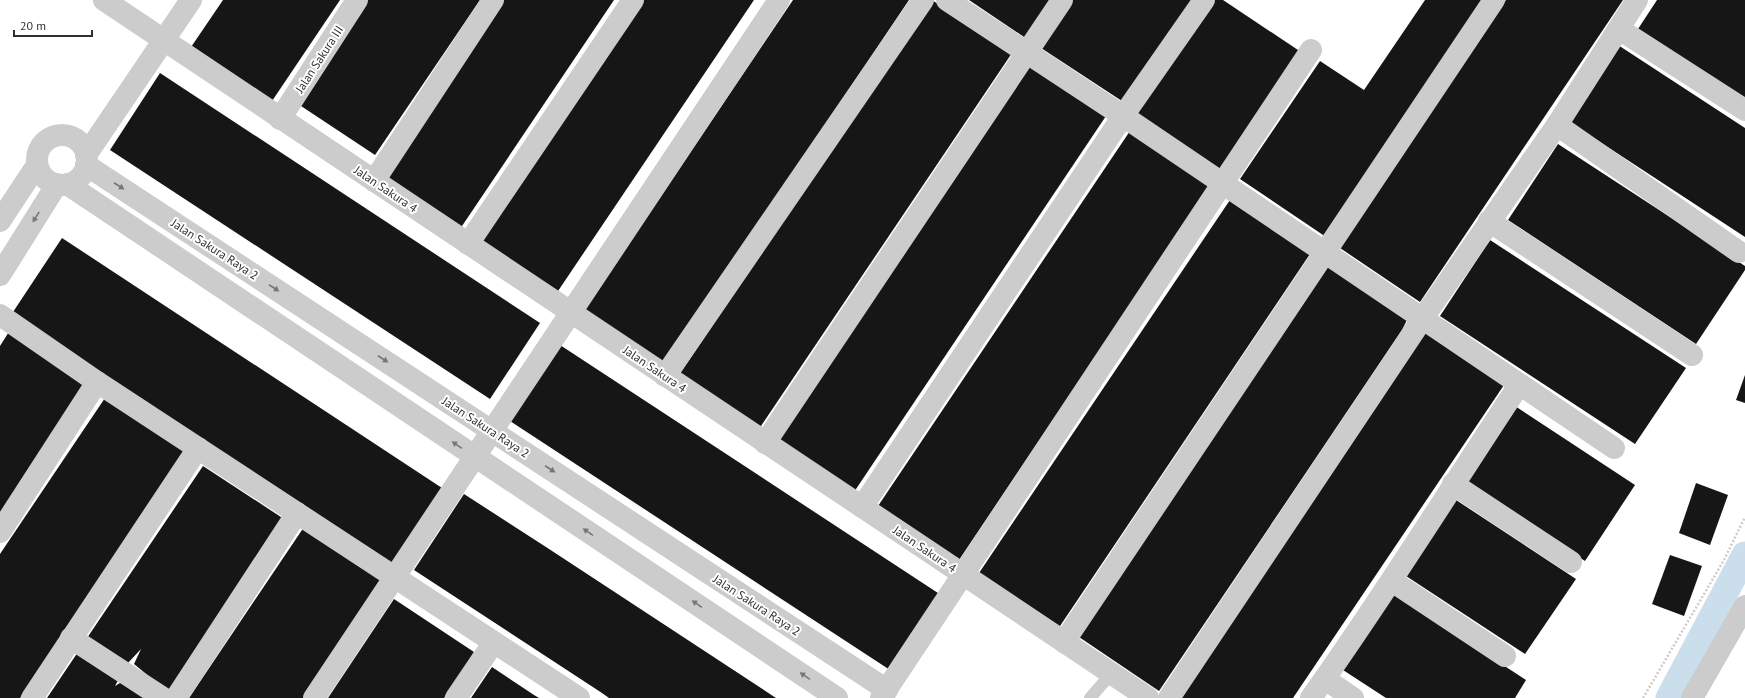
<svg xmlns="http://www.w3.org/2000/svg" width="1745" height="698" font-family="'PT Sans',sans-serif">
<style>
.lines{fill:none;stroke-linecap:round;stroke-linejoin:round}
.canal{stroke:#cadfeb;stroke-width:27}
.building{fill:#161616}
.path{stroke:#ccc;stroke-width:2.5;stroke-dasharray:2 2;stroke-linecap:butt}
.lane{stroke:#ccc;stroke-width:12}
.street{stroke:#ccc;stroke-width:22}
.oneway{fill:#767676}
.labels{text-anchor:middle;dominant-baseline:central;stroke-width:4;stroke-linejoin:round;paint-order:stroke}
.street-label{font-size:12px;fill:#2f2f2f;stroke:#fff}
</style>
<rect width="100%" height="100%" fill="#fff"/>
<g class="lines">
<!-- canal -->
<polyline class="canal" points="1669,698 1745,555"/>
</g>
<!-- building -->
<g class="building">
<polygon points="223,0 340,0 268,107 187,53"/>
<polygon points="362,0 480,0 375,155 295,102"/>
<polygon points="498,0 614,0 460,229 380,175"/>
<polygon points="638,0 754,0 556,294 476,241"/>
<polygon points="793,0 909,0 663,366 582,313"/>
<polygon points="932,0 1012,53 755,435 675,381"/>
<polygon points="969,0 1054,0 1027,39"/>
<polygon points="1069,0 1194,0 1125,103 1038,46"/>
<polygon points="1212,0 1223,0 1301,52 1222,171 1135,114"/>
<polygon points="1425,0 1485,0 1326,237 1240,179 1320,61 1364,90"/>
<polygon points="1506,0 1623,0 1420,302 1340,248"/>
<polygon points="1657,0 1745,0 1745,99 1638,29"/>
<polygon points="1618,45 1745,128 1745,237 1568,121"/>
<polygon points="1028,59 1108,113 852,495 771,441"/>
<polygon points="160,73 540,323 490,399 110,150"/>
<polygon points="1132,128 1213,181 957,563 876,509"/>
<polygon points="1558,144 1745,266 1745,270 1696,344 1508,220"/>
<polygon points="1234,194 1314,248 1058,629 977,576"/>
<polygon points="62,238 442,488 391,564 11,315"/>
<polygon points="1490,240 1686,368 1635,444 1440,316"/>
<polygon points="1329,265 1408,318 1402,330 1159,691 1079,637"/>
<polygon points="12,327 93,381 0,519 0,346"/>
<polygon points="1425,328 1506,382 1293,698 1176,698"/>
<polygon points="560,345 941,595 890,670 510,421"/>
<polygon points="1745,375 1745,403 1736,400"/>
<polygon points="105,398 185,451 20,698 0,698 0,554"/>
<polygon points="1512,404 1635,485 1585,561 1461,480"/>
<polygon points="203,466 284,519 168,692 134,664 141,649 128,663 87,638"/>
<polygon points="1696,483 1728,495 1710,545 1679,533"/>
<polygon points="464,494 546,547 776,698 609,698 602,693 414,570"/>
<polygon points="1453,498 1576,579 1525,654 1403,574"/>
<polygon points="304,527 385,581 306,698 189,698"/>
<polygon points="1670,555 1702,566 1684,616 1652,604"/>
<polygon points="1393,593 1526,680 1515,698 1386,698 1343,670"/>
<polygon points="394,599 474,652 466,665 444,698 328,698"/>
<polygon points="80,649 121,675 115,686 125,680 155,698 47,698"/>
<polygon points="492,667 534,695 539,698 471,698"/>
</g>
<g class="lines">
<!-- path -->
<polyline class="path" points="1643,698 1724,560 1745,517"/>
<!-- lane -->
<polyline class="lane" points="1090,698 1111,674"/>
<!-- street -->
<g class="street">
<polyline points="104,0 1148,698"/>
<polyline points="947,0 1123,116 1614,448"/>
<polyline points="1619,29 1745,110"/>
<polyline points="280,119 357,0"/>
<polyline points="1557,125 1739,252"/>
<circle cx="62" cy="160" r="25"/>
<polyline points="86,155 191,0"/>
<polyline points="86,165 887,690"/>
<polyline points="374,181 493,0"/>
<polyline points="67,184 837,698"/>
<polyline points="0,221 37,165"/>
<polyline points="1489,221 1692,355"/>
<polyline points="468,244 633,0"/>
<polyline points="0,275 57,184"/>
<polyline points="0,315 97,382 579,698"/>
<polyline points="665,376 923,0"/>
<polyline points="765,443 1062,0"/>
<polyline points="1453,484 1571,562"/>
<polyline points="862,507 1123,116 1204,0"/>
<polyline points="0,532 97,382"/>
<polyline points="1392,581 1505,656"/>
<polyline points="71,638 163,698"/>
<polyline points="1064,642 1494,0"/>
<polyline points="1325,679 1353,698"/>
<polyline points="32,698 198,448"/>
<polyline points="176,698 297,513"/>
<polyline points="314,698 779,0"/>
<polyline points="456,698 494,642"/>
<polyline points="881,698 1311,50"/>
<polyline points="1169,698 1423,318 1557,125 1637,0"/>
<path d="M1311,698C1384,596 1450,489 1519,385"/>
<polyline points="1692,698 1745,606"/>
</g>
</g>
<!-- one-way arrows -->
<defs><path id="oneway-solid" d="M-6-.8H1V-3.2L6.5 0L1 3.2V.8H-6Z"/></defs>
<g class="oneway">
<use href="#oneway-solid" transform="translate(119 186) rotate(33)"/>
<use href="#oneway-solid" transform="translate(36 217) rotate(122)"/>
<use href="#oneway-solid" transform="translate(274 288) rotate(33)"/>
<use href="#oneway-solid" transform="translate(383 359) rotate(33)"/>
<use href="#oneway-solid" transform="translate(457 445) rotate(-146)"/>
<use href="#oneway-solid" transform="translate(550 469) rotate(33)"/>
<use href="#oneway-solid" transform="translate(588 532) rotate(-146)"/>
<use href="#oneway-solid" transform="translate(697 604) rotate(-146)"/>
<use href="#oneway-solid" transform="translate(805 676) rotate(-146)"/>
</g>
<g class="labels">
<!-- street labels -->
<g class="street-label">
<text transform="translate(319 59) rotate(-57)">Jalan Sakura III</text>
<text transform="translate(386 189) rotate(34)">Jalan Sakura 4</text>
<text transform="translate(215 249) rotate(33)">Jalan Sakura Raya 2</text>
<text transform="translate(655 369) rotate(34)">Jalan Sakura 4</text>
<text transform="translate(486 427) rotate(33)">Jalan Sakura Raya 2</text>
<text transform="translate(925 549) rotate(34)">Jalan Sakura 4</text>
<text transform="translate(757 605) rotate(33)">Jalan Sakura Raya 2</text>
</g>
</g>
<!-- scale -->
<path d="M14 30v6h78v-6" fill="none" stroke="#2f2f2f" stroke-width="2"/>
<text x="20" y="30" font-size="12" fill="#2f2f2f" stroke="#ffffff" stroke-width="3" paint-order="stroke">20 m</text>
</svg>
